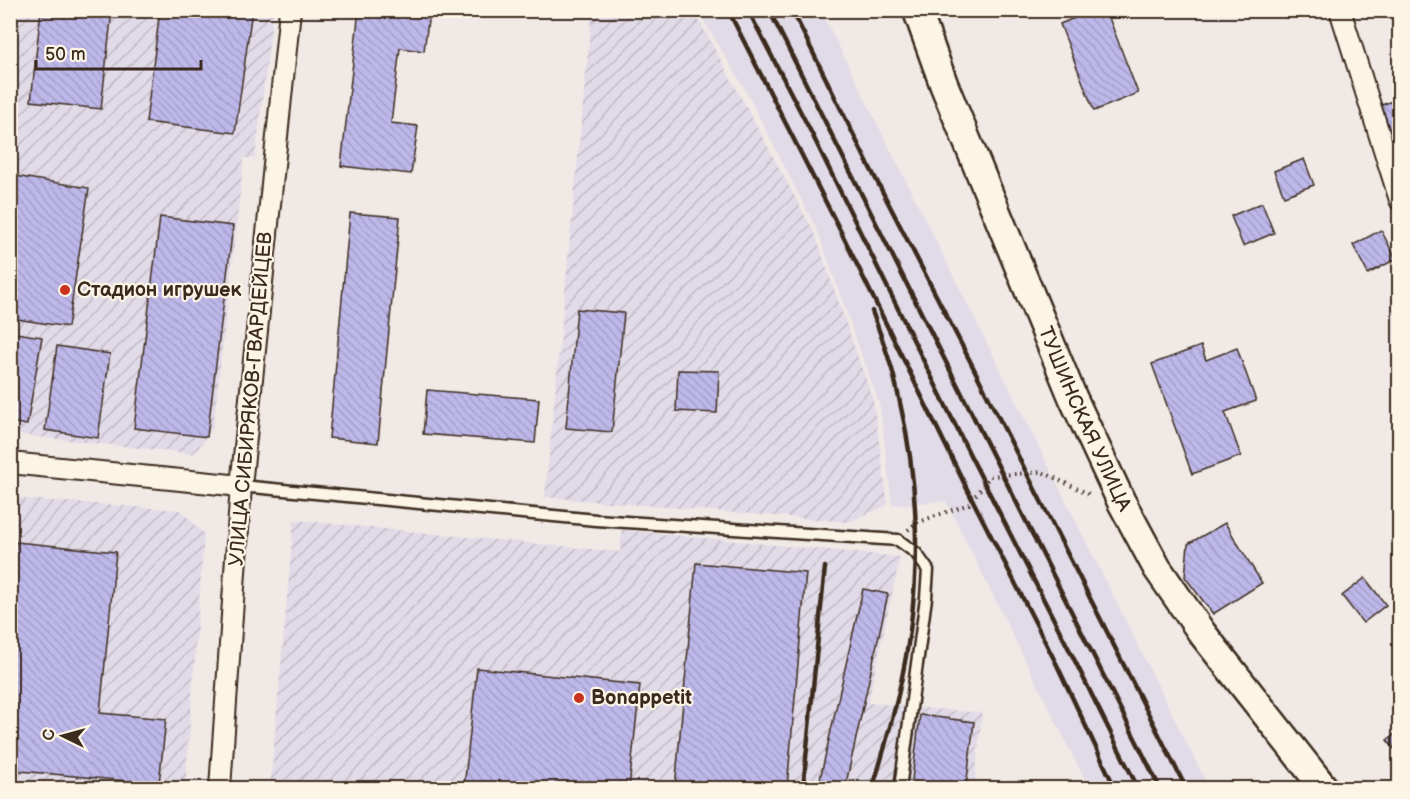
<svg xmlns="http://www.w3.org/2000/svg" width="1410" height="799" font-family="'Balsamiq Sans',sans-serif">
<style>
.built{fill:#e1dae7}
.industrial{fill:url(#industrial-furrows)}
.building{fill:url(#building-back-hatch);stroke:#3b2a1e;stroke-width:1.5}
.lines{fill:none;stroke-linecap:round;stroke-linejoin:round}
.lane-casing{stroke:#3b2a1e;stroke-width:15}
.street-casing{stroke:#3b2a1e;stroke-width:24}
.secondary-casing{stroke:#3b2a1e;stroke-width:32}
.path{stroke:#3b2a1e;stroke-width:4;stroke-dasharray:1.5 4.5;stroke-linecap:butt}
.lane{stroke:#fcf5e5;stroke-width:10}
.street{stroke:#fcf5e5;stroke-width:20}
.secondary{stroke:#fcf5e5;stroke-width:27}
.rail{stroke:#3b2a1e;stroke-width:4.5}
.poi-dot{fill:#c8321e;stroke:#fcf5e5;stroke-width:2}
.labels{text-anchor:middle;dominant-baseline:central;stroke-width:4.5;stroke-linejoin:round;paint-order:stroke}
.poi-label{font-size:20px;font-weight:bold;fill:#3b2a1e;stroke:#fcf5e5;text-anchor:start}
.street-label{font-size:20px;fill:#3b2a1e;stroke:#fcf5e5}
</style>
<defs>
<pattern id="industrial-furrows" width="10" height="10" patternUnits="userSpaceOnUse" patternTransform="scale(1.5)"><rect width="10" height="10" fill="#e1dae7"/><path d="M-1 1l2-2M0 10L10 0M9 11l2-2" fill="none" stroke="#c2bbc6"/></pattern>
<pattern id="building-back-hatch" width="6" height="6" patternUnits="userSpaceOnUse" patternTransform="scale(1.5)"><rect width="6" height="6" fill="#beb8ea"/><path d="M-1 5l2 2M0 0l6 6M5-1l2 2" fill="none" stroke="#a49ec8"/></pattern>
</defs>
<rect width="100%" height="100%" fill="#f0e9e6"/>
<filter id="ink" filterUnits="userSpaceOnUse"><feTurbulence type="fractalNoise" baseFrequency=".0167" numOctaves="2"/><feDisplacementMap in="SourceGraphic" scale="12" xChannelSelector="R" yChannelSelector="G"/><feConvolveMatrix kernelMatrix="1 2 1 2 8 2 1 2 1" color-interpolation-filters="sRGB"/></filter>
<g filter="url(#ink)">
<!-- built -->
<polygon class="built" points="698,11 821,11 1209,788 1089,788 946,501 892,505 880,406 818,232 745,89"/>
<!-- industrial -->
<g class="industrial">
<polygon points="11,11 273,11 255,158 244,158 213,427 194,454 11,434"/>
<polygon points="592,11 694,11 814,232 873,400 888,505 848,522 545,497"/>
<polygon points="10,498 180,510 204,534 185,788 11,788"/>
<polygon points="294,520 620,552 622,530 900,557 868,703 982,713 974,788 270,788"/>
</g>
<!-- building -->
<g class="building">
<polygon points="41,10 112,10 101,109 31,101"/>
<polygon points="160,10 252,10 235,133 146,122"/>
<polygon points="359,10 402,10 429,14 424,51 400,48 391,123 418,126 411,174 341,166"/>
<polygon points="1093,10 1106,10 1138,93 1094,111 1060,24"/>
<polygon points="1400,98 1400,135 1392,138 1379,106"/>
<polygon points="1304,159 1314,185 1284,196 1274,171"/>
<polygon points="15,176 89,188 68,327 10,318 10,207"/>
<polygon points="1262,203 1274,233 1243,246 1231,216"/>
<polygon points="350,213 400,217 378,443 329,438"/>
<polygon points="160,217 233,226 207,437 134,428"/>
<polygon points="1381,230 1396,259 1368,274 1353,245"/>
<polygon points="577,309 624,313 612,432 566,428"/>
<polygon points="10,332 42,337 27,425 10,422"/>
<polygon points="57,346 110,354 98,438 45,430"/>
<polygon points="1201,346 1206,360 1237,348 1256,401 1225,412 1241,456 1192,474 1152,364"/>
<polygon points="678,370 719,371 717,413 676,411"/>
<polygon points="427,390 539,399 535,443 423,434"/>
<polygon points="1225,523 1262,583 1213,614 1185,577 1188,544"/>
<polygon points="16,542 116,552 100,713 166,719 159,784 10,770 10,601"/>
<polygon points="696,563 806,573 787,788 675,788"/>
<polygon points="1365,578 1386,605 1363,623 1342,596"/>
<polygon points="863,589 888,594 845,788 818,788"/>
<polygon points="477,668 640,685 629,788 464,788"/>
<polygon points="920,715 974,722 966,788 911,788"/>
<polygon points="1400,730 1400,756 1387,740"/>
</g>
<g class="lines">
<defs>
<polyline id="lane" points="241,486 596,520 898,540 916,553 928,570 926,598 900,788"/>
<g id="street">
<polyline points="1340,10 1400,200"/>
<polyline points="10,463 241,486"/>
<polyline points="220,788 241,486 290,10"/>
</g>
<g id="secondary">
<path id="s1" d="M917,10L944,85L1073,398L1121,501L1157,568L1202,633L1324,788"/>
</g>
</defs>
<!-- lane casing -->
<use href="#lane" class="lane-casing"/>
<!-- street casing -->
<use href="#street" class="street-casing"/>
<!-- secondary casing -->
<use href="#secondary" class="secondary-casing"/>
<!-- path -->
<polyline class="path" points="908,530 916,523 969,504 990,476 1042,472 1091,495"/>
<!-- lane -->
<use href="#lane" class="lane"/>
<!-- street -->
<use href="#street" class="street"/>
<!-- secondary -->
<use href="#secondary" class="secondary"/>
<!-- rail -->
<g class="rail">
<polyline points="728,10 843,236 968,491 1056,663 1115,788"/>
<polyline points="748,10 811,132 970,455 1073,657 1138,788"/>
<polyline points="769,10 1160,788"/>
<polyline points="792,10 866,160 969,359 1186,788"/>
<path d="M872,311C878,328 885,345 890,363C894,374 896,386 899,398C925,508 921,614 891,723C885,745 880,767 872,788"/>
<polyline points="803,788 825,567"/>
</g>
</g>
</g>
<!-- markers -->
<g class="poi-dot">
<circle cx="65" cy="290" r="6"/>
<circle cx="579" cy="698" r="6"/>
</g>
<g class="labels">
<!-- poi labels -->
<g class="poi-label">
<text x="77" y="290">Стадион игрушек</text>
<text x="591" y="698">Bonappetit</text>
</g>
<!-- street labels -->
<g class="street-label">
<text transform="translate(251 399) rotate(-85)">УЛИЦА СИБИРЯКОВ-ГВАРДЕЙЦЕВ</text>
<text stroke="none"><textPath href="#s1" startOffset="442">ТУШИНСКАЯ УЛИЦА</textPath></text>
</g>
</g>
<!-- margin -->
<rect width="1410" height="799" fill="none" stroke="#fcf5e5" stroke-width="36"/>
<rect x="18" y="18" width="1374" height="763" fill="none" stroke="#3b2a1e" stroke-width="2" filter="url(#ink)"/>
<!-- north arrow -->
<g transform="translate(63 736) rotate(275)" stroke="#fcf5e5" stroke-width="4.5" paint-order="stroke">
<path d="M0-4.5L10 22L0 15L-10 22Z" fill="#3b2a1e"/>
<text y="-9" font-size="16" font-weight="bold" text-anchor="middle" fill="#3b2a1e">С</text>
</g>
<!-- scale -->
<path d="M36 60v9h165v-9" fill="none" stroke="#3b2a1e" stroke-width="3"/>
<text x="45" y="60" font-size="18" fill="#3b2a1e" stroke="#fcf5e5" stroke-width="4.5" paint-order="stroke">50 m</text>
</svg>
